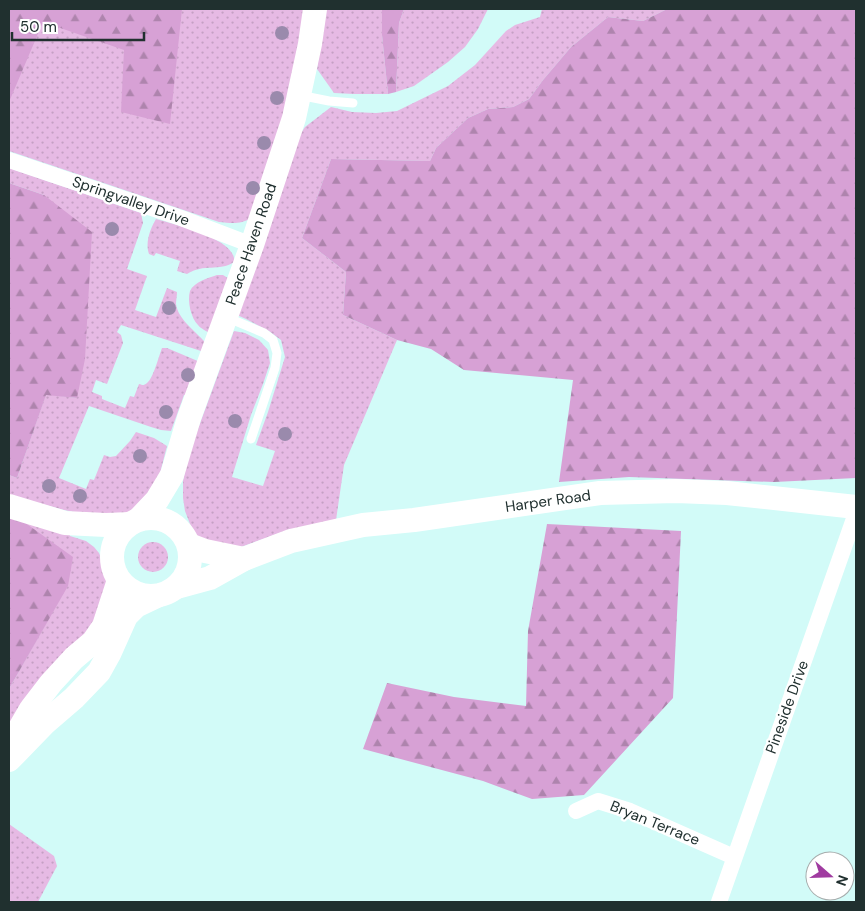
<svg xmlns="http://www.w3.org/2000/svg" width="865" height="911" font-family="'DM Sans',sans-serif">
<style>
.grass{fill:url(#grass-dots)}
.forest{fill:url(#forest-firs)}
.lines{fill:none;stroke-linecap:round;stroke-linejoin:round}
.lane{stroke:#fff;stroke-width:9}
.street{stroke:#fff;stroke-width:16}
.secondary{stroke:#fff;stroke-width:24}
.tree{fill:#9a8aac}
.labels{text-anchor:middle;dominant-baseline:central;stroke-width:4.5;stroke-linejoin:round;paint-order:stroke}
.street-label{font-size:15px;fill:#20302f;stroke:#fff}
</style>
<defs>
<pattern id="grass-dots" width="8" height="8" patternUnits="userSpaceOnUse" patternTransform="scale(1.25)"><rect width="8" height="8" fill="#e6bae4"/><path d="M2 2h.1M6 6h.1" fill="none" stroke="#c5a0c4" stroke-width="1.8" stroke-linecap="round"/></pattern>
<pattern id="forest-firs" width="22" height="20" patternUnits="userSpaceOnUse" patternTransform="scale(1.25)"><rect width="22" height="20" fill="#d7a1d5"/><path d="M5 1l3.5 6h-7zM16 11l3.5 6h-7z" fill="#ae84ad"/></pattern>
</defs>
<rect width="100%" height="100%" fill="#d2fbf8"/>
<!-- grass -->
<g class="grass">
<path d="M9,9H306L283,120L251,218C240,225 231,223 219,222L9,151Z"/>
<polygon points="325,9 382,9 382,35 388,94 354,94 334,93 317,69"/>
<polygon points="404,9 488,9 478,29 465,47 448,62 414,86 396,92 399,23"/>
<polygon points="542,9 647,9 651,10 654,9 667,9 643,21 608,17 571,47 543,80 529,99 513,107 488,109 468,118 436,148 430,161 331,159 302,238 346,272 343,315 397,340 344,465 336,520 288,530 241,547 200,539 195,533 190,524 185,511 183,498 183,481 188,456 234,331 245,333 259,340 268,350 270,363 263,384 251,415 232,477 263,486 275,451 256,445 268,412 285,357 281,340 269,331 246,319 237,315 301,133 305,127 331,107 352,112 376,113 397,111 448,86 475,65 506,31 515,25 540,17"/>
<path d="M9,168L141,213L143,223L127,269L147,276L135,310L156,317L167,288L177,292C177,296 176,300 176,304C178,319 195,331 205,342L201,351L121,325L117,332L121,335L123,343L107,384L96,380L92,392L102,396V399L125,408L130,396L134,397L139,384C143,385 143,386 147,383C153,379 159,356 162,348H167L200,362L186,395H184L171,431L161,430L151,427L89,406L59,478L86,489L90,479L94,480L104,455L110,457L116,456L130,441L136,432L154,438L167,446L157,485L133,513L98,517L64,510L9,495V475L17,478L46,394L77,398L44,195L9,183Z"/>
<path d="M156,219C173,224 238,239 234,262C219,272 204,263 187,274L177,271L180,261L156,253L154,256L149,254C145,243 150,229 156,219Z"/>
<path d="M217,275H223L231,280L211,334C207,331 201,329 198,325C191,318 187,301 190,291C194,282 208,278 217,275Z"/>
<polygon points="24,522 69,533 70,536 86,541 94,547 99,553 104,565 107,580 99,619 9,734 9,689 67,586"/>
<circle cx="153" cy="557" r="15"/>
<polygon points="9,824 54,856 57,866 38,902 9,902"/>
</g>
<!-- forest -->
<g class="forest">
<polygon points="9,9 182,9 170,124 121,112 124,50 43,22 9,102"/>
<polygon points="382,9 404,9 399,23 396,92 388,94 382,35"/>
<polygon points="667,9 856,9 856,478 774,482 629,477 559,482 573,380 464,370 431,349 397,340 343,315 346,272 302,238 331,159 430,161 436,148 468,118 488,109 513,107 529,99 543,80 571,47 608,17 643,21"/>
<polygon points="9,183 44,195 92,232 85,359 77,398 46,395 17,478 9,475"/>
<polygon points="9,517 24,522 73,557 68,586 9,689"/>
<polygon points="547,524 681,531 673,698 584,795 532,799 483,781 363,749 387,683 454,697 526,706 528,631"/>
</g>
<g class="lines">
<!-- lane -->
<g class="lane">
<polyline points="299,95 329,101 353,103"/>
<polyline points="226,317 264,333 273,340 277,353 275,368 251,439"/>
</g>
<!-- street -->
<g class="street">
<polyline points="9,160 181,218 252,245"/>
<polyline points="576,811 598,801 630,811 734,857"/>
<polyline points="719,902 856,513"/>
</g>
<!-- secondary -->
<g class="secondary">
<polyline points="9,506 65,523 106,525 130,524"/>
<circle cx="151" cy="557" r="39"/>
<polyline points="139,519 157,500 172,475 189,418 252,245 294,118 310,44 315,9"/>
<polyline points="189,545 205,551 244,559"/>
<polyline points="177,587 210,578 244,559 291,541 363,525 414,520 600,493 676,491 727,493 856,507"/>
<polyline points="9,747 31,709 51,683 74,658 93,642 104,626 119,580"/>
<polyline points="9,760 45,723 74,698 99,672 109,654 126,616 136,606 157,596"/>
</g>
</g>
<!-- trees -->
<g class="tree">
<circle cx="282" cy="33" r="7"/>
<circle cx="277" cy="98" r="7"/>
<circle cx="264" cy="143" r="7"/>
<circle cx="253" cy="188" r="7"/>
<circle cx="112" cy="229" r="7"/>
<circle cx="169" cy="308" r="7"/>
<circle cx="188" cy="375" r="7"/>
<circle cx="166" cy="412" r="7"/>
<circle cx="235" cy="421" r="7"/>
<circle cx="285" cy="434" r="7"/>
<circle cx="140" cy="456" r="7"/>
<circle cx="49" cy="486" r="7"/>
<circle cx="80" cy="496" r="7"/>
</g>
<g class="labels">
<!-- street labels -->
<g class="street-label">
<text transform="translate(131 201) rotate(19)">Springvalley Drive</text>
<text transform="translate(251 244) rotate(-71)">Peace Haven Road</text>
<text transform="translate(548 501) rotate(-8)">Harper Road</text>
<text transform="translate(787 707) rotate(-70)">Pineside Drive</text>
<text transform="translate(655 823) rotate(22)">Bryan Terrace</text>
</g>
</g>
<!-- border -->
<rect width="865" height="911" fill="none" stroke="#20302f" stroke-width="20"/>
<!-- north arrow -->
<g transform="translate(830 876) rotate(110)"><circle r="24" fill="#ffffff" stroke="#a6acac"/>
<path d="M0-4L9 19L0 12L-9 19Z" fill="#a03ba0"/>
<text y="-8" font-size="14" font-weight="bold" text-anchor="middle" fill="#20302f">N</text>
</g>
<!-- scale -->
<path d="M12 32v8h132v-8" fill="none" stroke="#20302f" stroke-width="2.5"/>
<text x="20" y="32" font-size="15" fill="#20302f" stroke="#ffffff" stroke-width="4" paint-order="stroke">50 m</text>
</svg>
